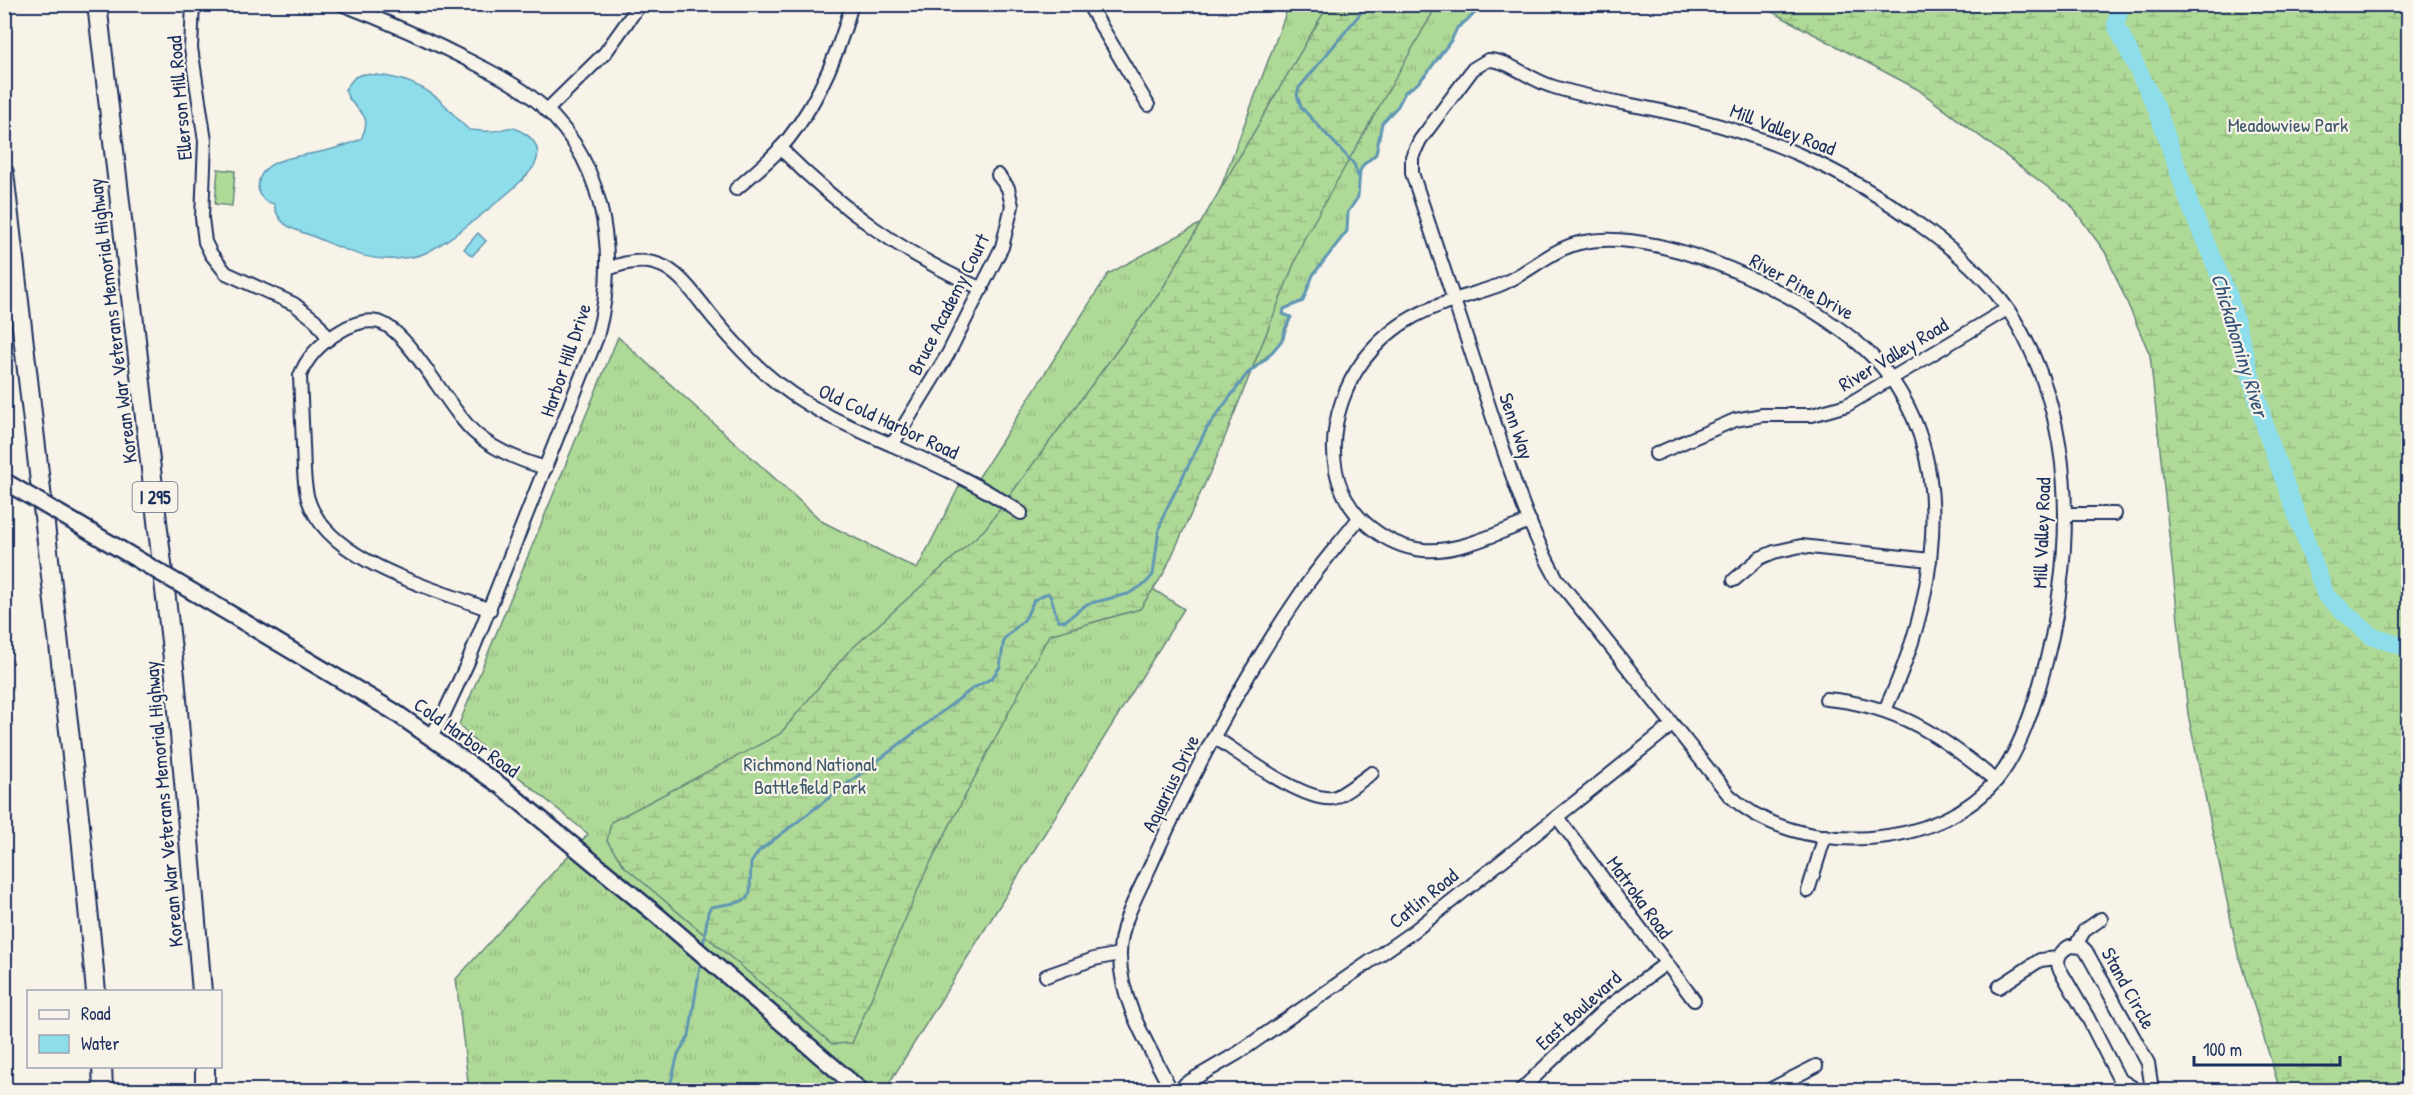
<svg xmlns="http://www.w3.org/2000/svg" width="2413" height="1095" font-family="'Patrick Hand',sans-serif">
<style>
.grass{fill:url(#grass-tufts);stroke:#65847a;stroke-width:1.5}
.wetland{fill:url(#wetland-marsh);stroke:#65847a;stroke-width:1.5}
.garden{fill:#afd997;stroke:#65847a;stroke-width:1.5}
.water{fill:#8eddeb;stroke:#6097b3;stroke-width:1.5}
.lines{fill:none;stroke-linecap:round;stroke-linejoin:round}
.stream{stroke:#6097b3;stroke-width:3}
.river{stroke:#8eddeb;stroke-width:18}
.minor-casing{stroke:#1b2f5e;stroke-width:16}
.major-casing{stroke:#1b2f5e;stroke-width:20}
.highway-casing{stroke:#1b2f5e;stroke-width:22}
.minor{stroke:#f7f3e8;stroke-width:12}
.major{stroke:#f7f3e8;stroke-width:15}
.highway{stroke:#f7f3e8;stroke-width:18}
.major-bridge-casing{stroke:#1b2f5e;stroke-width:20;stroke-linecap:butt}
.major-bridge{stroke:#f7f3e8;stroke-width:15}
.labels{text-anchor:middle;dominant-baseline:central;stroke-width:4.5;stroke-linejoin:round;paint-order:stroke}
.shield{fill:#f7f3e8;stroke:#5d6a87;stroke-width:1.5}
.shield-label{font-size:18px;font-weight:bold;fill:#1b2f5e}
.street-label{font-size:20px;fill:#1b2f5e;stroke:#f7f3e8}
.park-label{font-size:20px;fill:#405a6c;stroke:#f7f3e8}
.water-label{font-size:21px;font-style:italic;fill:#32527a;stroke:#f7f3e8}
</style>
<defs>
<pattern id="grass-tufts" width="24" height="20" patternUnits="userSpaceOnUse" patternTransform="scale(1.5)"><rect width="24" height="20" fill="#afd997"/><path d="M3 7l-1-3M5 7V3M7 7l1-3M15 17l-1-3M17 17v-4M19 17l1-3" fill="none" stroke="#96bb85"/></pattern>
<pattern id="wetland-marsh" width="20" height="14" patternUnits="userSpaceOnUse" patternTransform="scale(1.5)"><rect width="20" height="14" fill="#afd997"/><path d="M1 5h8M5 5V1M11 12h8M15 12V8" fill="none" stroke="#96bb85"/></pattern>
</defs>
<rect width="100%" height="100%" fill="#f7f3e8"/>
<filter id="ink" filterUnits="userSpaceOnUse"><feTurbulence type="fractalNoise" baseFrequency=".0167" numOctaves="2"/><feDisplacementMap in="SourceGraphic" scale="12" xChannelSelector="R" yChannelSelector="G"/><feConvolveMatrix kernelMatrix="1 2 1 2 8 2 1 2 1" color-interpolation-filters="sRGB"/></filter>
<g filter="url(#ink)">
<!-- grass -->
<path class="grass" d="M1289,5H1483L1471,17L1457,28L1452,39L1427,73L1417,84L1405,92L1398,106L1382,123L1376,154L1363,165L1360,171L1358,197L1348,212L1347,231L1313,275L1303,301L1284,309L1283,314L1291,317C1282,348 1268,354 1247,374L1145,584L1184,609L885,1090H469L456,979L588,834L470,737L459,724L618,337L823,522L917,569L961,483L977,480L1108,274L1209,219Z"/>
<!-- wetland -->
<g class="wetland">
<polygon points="1328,5 1437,5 1304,239 1217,457 1164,573 1140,609 1049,635 926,871 852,1043 832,1044 624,866 607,841 611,822 780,734 847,653 985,529 1161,291"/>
<polygon points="1754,5 2408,5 2408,1090 2280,1090 2238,954 2188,714 2150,355 2105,252 2070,204 1917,89 1761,6"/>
</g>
<!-- garden -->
<polygon class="garden" points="218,169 235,171 232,206 215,204"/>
<!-- water -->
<g class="water">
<path d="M363,74C393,75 424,83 446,106C453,114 461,123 469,130C477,130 485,132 492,131C505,131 509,123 522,132C534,138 541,149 536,162C529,181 443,247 423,254C415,257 405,258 396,259C367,261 343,249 317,238C296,229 279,229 274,204L265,201L259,194C252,156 301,157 325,151C338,148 350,144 361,139C376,109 351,113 345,89L355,77Z"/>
<polygon points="478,233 486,241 472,256 464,249"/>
</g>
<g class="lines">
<!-- stream -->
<g class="stream">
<polyline points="1358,176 1354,164 1301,107 1297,95 1299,88 1368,4"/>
<path d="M703,947L708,912L711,907L740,902L747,898L750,892L751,863L759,851L972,689L992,678L1000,667L1004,639L1025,619L1034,600L1048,593C1055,601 1053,611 1058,620L1065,621L1087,604L1128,594L1145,584L1153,575L1159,529L1165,512L1207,428L1247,374L1267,358L1283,339L1285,329L1291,317L1283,314L1284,309L1303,301L1313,275L1347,231L1348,212L1358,197L1360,171L1363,165L1376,154L1382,123L1398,106L1405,92L1417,84L1427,73L1452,39L1457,28L1471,17L1483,4"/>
<polyline points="669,1090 678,1054 689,1036 701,959"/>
</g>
<!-- river -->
<polyline class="river" points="2120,4 2116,25 2157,109 2191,208 2229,297 2267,433 2326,596 2373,637 2408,648"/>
<defs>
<g id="minor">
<polyline points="193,4 191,48 205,141 202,218 205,242 211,254 226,273 294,304 315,320 329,339"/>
<path d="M341,4C386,21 431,41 474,63C493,73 512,82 529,95C605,152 620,251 597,337L468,662L441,720L431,736"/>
<polyline points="1088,4 1148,105"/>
<path d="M1488,60C1509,60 1530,80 1551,86C1584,97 1619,102 1652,109C1756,130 1844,167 1928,231C1958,253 1986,277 2007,308C2062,390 2073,492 2060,588C2054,640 2031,736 1999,777C1940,852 1797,859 1729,795L1557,579C1526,524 1507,460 1487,400C1462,324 1437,249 1412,173V157L1420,140L1473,69Z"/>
<polyline points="547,110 605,53 640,4"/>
<path d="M780,148C841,209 903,254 982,289"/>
<path d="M736,189C750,177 764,165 777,152C815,111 837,58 852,4"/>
<path d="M608,269C665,245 683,281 715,320C730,338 747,357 765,373C803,407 846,425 892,445C937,465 981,485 1021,513"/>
<polyline points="892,445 948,354 1002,247 1012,206 1008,188 998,175"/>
<polyline points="1656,454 1735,420 1763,415 1812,415 1847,405 2007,309"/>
<polyline points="2065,514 2115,514"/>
<path d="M1530,521C1497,533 1459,553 1423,550C1403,548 1386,540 1370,527C1319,487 1327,410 1363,361C1401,311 1441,305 1497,286C1528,275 1550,248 1584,242C1665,225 1831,305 1883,368C1962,465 1934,606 1885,710"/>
<polyline points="1734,580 1760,558 1774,552 1801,546 1930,560"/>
<path d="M490,610C434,588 327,562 308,499C303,482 304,463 303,445C302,422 301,399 300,376C307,356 321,343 339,332C350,325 364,319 378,322C408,328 448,410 476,434C496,451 521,461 546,468"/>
<path d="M1826,699C1897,705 1942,736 1996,781"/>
<path d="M1214,737C1241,754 1302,802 1333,798C1342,796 1363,779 1372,773"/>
<polyline points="1557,817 1694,1000"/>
<polyline points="1808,891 1825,836"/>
<polyline points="2076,945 2084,931 2101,919"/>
<polyline points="1046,976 1094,959 1119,954"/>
<polyline points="1999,987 2040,960 2058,958"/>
<path d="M1171,1090C1151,1049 1120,1003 1120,956C1119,922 1141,889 1154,858C1196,766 1243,677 1301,593C1318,567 1340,543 1359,518"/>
<polyline points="1180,1090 1185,1084 1238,1053 1414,931 1672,725"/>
<polyline points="1521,1090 1604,1010 1665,964"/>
<polyline points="1769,1090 1816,1066"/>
<path d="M2137,1090L2119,1079L2088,1018L2059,968C2056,957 2061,951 2070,946L2082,947L2086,951L2148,1063L2152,1090"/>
</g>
<polyline id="major" points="222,609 393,711 501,786 658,916 860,1090"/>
<g id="highway">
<polyline points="97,4 175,676 202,992"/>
<polyline points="4,173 80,825 96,992"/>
<polyline points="102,1066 103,1090"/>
<polyline points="205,1066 205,1090"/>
</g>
</defs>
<!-- minor casing -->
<use href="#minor" class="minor-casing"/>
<!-- major casing -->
<use href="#major" class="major-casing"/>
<!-- highway casing -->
<use href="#highway" class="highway-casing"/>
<!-- minor -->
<use href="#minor" class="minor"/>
<!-- major -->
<use href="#major" class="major"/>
<!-- highway -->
<use href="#highway" class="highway"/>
<defs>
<polyline id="major-bridge" points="4,481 222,609"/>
</defs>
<!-- major-bridge casing -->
<use href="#major-bridge" class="major-bridge-casing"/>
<!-- major-bridge -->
<use href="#major-bridge" class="major-bridge"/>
</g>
</g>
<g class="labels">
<!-- shield labels -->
<rect class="shield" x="132.5" y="482" width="45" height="30" rx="4.5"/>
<g class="shield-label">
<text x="155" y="497">I 295</text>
</g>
<!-- street labels -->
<g class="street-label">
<text transform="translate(179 98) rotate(-95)">Ellerson Mill Road</text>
<text transform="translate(1783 129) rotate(21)">Mill Valley Road</text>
<text transform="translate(1802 286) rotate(29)">River Pine Drive</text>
<text transform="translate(948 304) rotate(-63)">Bruce Academy Court</text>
<text transform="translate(112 321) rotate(-97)">Korean War Veterans Memorial Highway</text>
<text transform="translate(1893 354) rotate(-31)">River Valley Road</text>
<text transform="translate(565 360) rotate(-71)">Harbor Hill Drive</text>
<text transform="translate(889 421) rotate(25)">Old Cold Harbor Road</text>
<text transform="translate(1517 426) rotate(71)">Senn Way</text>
<text transform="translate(2041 533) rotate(-88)">Mill Valley Road</text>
<text transform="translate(467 737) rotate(35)">Cold Harbor Road</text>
<text transform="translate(1170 783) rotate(-64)">Aquarius Drive</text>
<text transform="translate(163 804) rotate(-95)">Korean War Veterans Memorial Highway</text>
<text transform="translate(1640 897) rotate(54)">Matroka Road</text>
<text transform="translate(1423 898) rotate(-39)">Catlin Road</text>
<text transform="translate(2129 988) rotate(61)">Stand Circle</text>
<text transform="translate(1578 1010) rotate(-42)">East Boulevard</text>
</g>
<!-- park labels -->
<g class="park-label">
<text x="2288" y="124">Meadowview Park</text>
<text x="810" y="763">Richmond National<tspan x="810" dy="23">Battlefield Park</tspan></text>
</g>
<!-- water labels -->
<g class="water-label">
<text transform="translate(2240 345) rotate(73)">Chickahominy River</text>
</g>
</g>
<!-- margin -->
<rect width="2413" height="1095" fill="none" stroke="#f7f3e8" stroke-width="24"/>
<rect x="12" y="12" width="2389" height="1071" fill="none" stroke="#1b2f5e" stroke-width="2" filter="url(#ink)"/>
<!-- legend -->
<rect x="27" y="990" width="195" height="78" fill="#f7f3e8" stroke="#9fa5b1" stroke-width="1.5"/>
<rect x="39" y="1010" width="30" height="9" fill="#f7f3e8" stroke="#9fa5b1" stroke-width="1.5"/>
<text x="81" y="1020" font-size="18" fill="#1b2f5e">Road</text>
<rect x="39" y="1035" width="30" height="18" fill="#8eddeb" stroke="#9fa5b1" stroke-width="1.5"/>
<text x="81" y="1050" font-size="18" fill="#1b2f5e">Water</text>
<!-- scale -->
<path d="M2194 1056v9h146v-9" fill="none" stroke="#1b2f5e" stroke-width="3"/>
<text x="2203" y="1056" font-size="18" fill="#1b2f5e" stroke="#f7f3e8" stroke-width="4.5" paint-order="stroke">100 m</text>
</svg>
